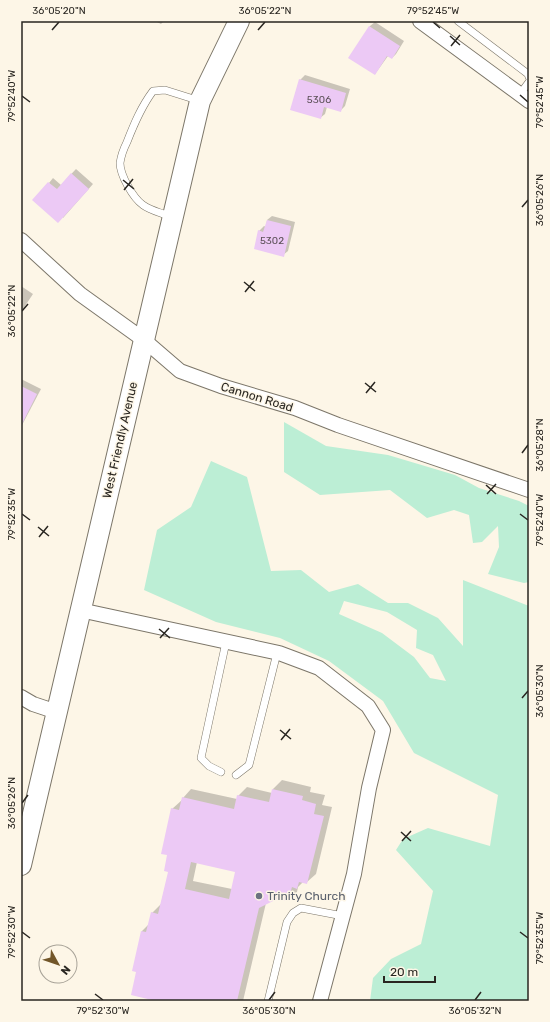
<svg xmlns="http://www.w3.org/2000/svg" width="550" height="1022" font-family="Rubik,sans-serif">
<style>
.green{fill:#bceed5;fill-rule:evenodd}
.shadow{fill:#0003;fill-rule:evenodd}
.building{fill:#ecc9f5;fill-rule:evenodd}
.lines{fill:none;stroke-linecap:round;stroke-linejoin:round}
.lane-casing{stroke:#7c7669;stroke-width:8}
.street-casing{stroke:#7c7669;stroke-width:16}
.secondary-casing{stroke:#7c7669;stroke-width:22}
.lane{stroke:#fff;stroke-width:7}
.street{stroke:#fff;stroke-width:14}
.secondary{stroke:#fff;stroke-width:20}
.ticks{fill:none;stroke:#292621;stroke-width:1.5}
.worship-dot{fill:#6b7280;stroke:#fdf6e7;stroke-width:1.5}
.labels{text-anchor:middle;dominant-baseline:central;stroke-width:3;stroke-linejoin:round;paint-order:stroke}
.number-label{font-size:10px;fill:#5a4f56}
.street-label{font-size:12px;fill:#292621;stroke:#fdf6e7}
.worship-label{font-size:12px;fill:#5b616d;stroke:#fdf6e7;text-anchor:start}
.neatline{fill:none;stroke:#292621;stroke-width:1.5}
.ticks-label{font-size:10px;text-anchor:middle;fill:#292621}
</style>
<rect width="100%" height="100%" fill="#fdf6e7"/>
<!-- green -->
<g class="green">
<polygon points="284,422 326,446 388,455 455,475 479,488 519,501 529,506 529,582 524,583 488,574 499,547 498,526 482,542 473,543 469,515 454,510 427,518 390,490 320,495 284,472"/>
<path d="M211,461L247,477L271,571L301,570L329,592L358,584L388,603H408L438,618L463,646V580L529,606V1001H370L373,978L391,959L421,944L433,891L396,850L403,839L428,828L490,846L498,795L414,753L383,701L329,661L280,638L216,622L144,590L157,530L191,507ZM344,601L387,612L417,630L416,648L433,655L446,681L430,678L414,657L382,633L339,614Z"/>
</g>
<!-- shadow -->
<g class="shadow">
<polygon points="155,21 164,21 161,24"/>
<polygon points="375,22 404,41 396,54 392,58 388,56 375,74 350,58 370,26"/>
<polygon points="305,75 350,89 345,106 340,111 327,107 325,114 320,118 300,80"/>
<polygon points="76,169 93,184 63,218 49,183 53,178 61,185"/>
<polygon points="272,216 295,222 288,251 283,255 259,231 264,226 266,227 267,220"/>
<polygon points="21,286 33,294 21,312"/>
<polygon points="21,379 41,389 21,427"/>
<path d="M282,780L311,787L310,792L325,795L322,805L332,807L316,874L307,882H303L298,887L297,892L288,900L277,898L266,903L243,1001H156L137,971L133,970L142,931L149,924L152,913L161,904L169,871V855L172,809L182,800L183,798L191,789L237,799L238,796L247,787L272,793L273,789ZM197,862L236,871L232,889L193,881Z"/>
</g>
<!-- building -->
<g class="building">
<polygon points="369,26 400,46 392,59 387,56 375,75 348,58"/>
<polygon points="299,79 346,93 341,112 324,107 321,119 290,110"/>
<polygon points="71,173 89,189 58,223 32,200 48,182 57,189"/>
<polygon points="267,220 291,226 284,257 254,249 258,230 263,232"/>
<polygon points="21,386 37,394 21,426"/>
<path d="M272,789L303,796L302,800L316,804L314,814L324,816L307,884L299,882L297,889L292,887L288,901L277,899L259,908L237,1001H156L131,995L136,972L132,971L141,931L146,932L151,912L158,914L168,872L164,871L167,855L161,854L171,808L179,810L182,797L234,809L237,795L269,802ZM191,862L235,872L229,899L185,889Z"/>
</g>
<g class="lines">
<defs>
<g id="lane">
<polyline points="458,21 528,74 529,77"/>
<polyline points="520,94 529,82"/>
<path d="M171,217C163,213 151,211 143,205C133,198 120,175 120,163C121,156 124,148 127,142C134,124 141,107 153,91L165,90L200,101"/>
<polyline points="221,772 209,766 201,758 226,642"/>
<polyline points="236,775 249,765 277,653"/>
<polyline points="268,1001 287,922 293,913 301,908 343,916"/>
</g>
<g id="street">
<polyline points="420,21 529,101"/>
<polyline points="21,240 80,294 144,340 180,371 221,386 295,408 338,425 529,490"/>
<polyline points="80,610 279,653 319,668 368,706 383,730 369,788 354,874 320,1001"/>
<polyline points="21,697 33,704 57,712"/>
</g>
<polyline id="secondary" points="21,865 200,101 239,21"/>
</defs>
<!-- lane casing -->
<use href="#lane" class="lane-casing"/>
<!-- street casing -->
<use href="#street" class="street-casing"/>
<!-- secondary casing -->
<use href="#secondary" class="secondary-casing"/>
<!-- lane -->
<use href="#lane" class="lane"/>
<!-- street -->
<use href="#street" class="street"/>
<!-- secondary -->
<use href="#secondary" class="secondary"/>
</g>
<!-- ticks -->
<path class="ticks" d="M433,22L440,28M52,30L59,22M258,30L265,22M450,36L460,45M451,46L460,35M520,95L528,102M22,96L30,102M123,180L134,189M124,190L133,179M522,207L528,200M244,282L255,291M245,292L254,281M22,311L28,304M365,383L376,392M366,393L375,382M522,453L528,445M486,485L496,494M487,494L496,484M22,514L30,520M520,514L528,520M38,527L49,536M39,537L48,526M159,629L170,638M160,638L169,628M522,698L528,691M280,730L291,739M281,740L290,729M22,803L28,795M401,832L411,841M402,841L411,831M22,932L30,938M520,932L528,938M95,994L103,1000M269,1000L275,992M475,1000L481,992"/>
<!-- markers -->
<circle class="worship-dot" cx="259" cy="896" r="4"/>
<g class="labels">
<!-- number labels -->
<g class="number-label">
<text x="319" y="100">5306</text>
<text x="272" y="241">5302</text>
</g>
<!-- street labels -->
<g class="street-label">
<text transform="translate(257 397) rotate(17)">Cannon Road</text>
<text transform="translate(120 440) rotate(-77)">West Friendly Avenue</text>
</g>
<!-- worship labels -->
<g class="worship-label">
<text x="267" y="896">Trinity Church</text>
</g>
</g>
<!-- border -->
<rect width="550" height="1022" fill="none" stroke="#fdf6e7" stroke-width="44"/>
<!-- north arrow -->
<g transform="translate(58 964) rotate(130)"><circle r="19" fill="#fdf6e7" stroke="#a8a398"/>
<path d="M0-3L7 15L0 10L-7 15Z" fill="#725629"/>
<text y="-6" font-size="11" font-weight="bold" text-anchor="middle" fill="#292621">N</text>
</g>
<!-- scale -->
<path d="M384 976v6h51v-6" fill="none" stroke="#292621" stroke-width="2"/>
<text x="390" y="976" font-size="12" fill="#292621" stroke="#fdf6e7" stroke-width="3" paint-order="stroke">20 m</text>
<rect x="22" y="22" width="506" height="978" class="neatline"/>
<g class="ticks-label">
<text x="59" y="14">36°05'20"N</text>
<text x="265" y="14">36°05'22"N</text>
<text x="433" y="14">79°52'45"W</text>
<text transform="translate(11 96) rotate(-90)" y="4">79°52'40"W</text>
<text transform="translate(539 102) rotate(-90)" y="4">79°52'45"W</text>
<text transform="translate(539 200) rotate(-90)" y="4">36°05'26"N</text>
<text transform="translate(11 311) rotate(-90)" y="4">36°05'22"N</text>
<text transform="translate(539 445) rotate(-90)" y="4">36°05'28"N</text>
<text transform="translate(11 514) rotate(-90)" y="4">79°52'35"W</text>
<text transform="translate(539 520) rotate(-90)" y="4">79°52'40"W</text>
<text transform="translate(539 691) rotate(-90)" y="4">36°05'30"N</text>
<text transform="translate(11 803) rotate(-90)" y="4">36°05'26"N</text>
<text transform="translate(11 932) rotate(-90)" y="4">79°52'30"W</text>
<text transform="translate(539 938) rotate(-90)" y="4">79°52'35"W</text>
<text x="103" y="1014">79°52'30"W</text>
<text x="269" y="1014">36°05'30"N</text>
<text x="475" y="1014">36°05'32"N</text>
</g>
</svg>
